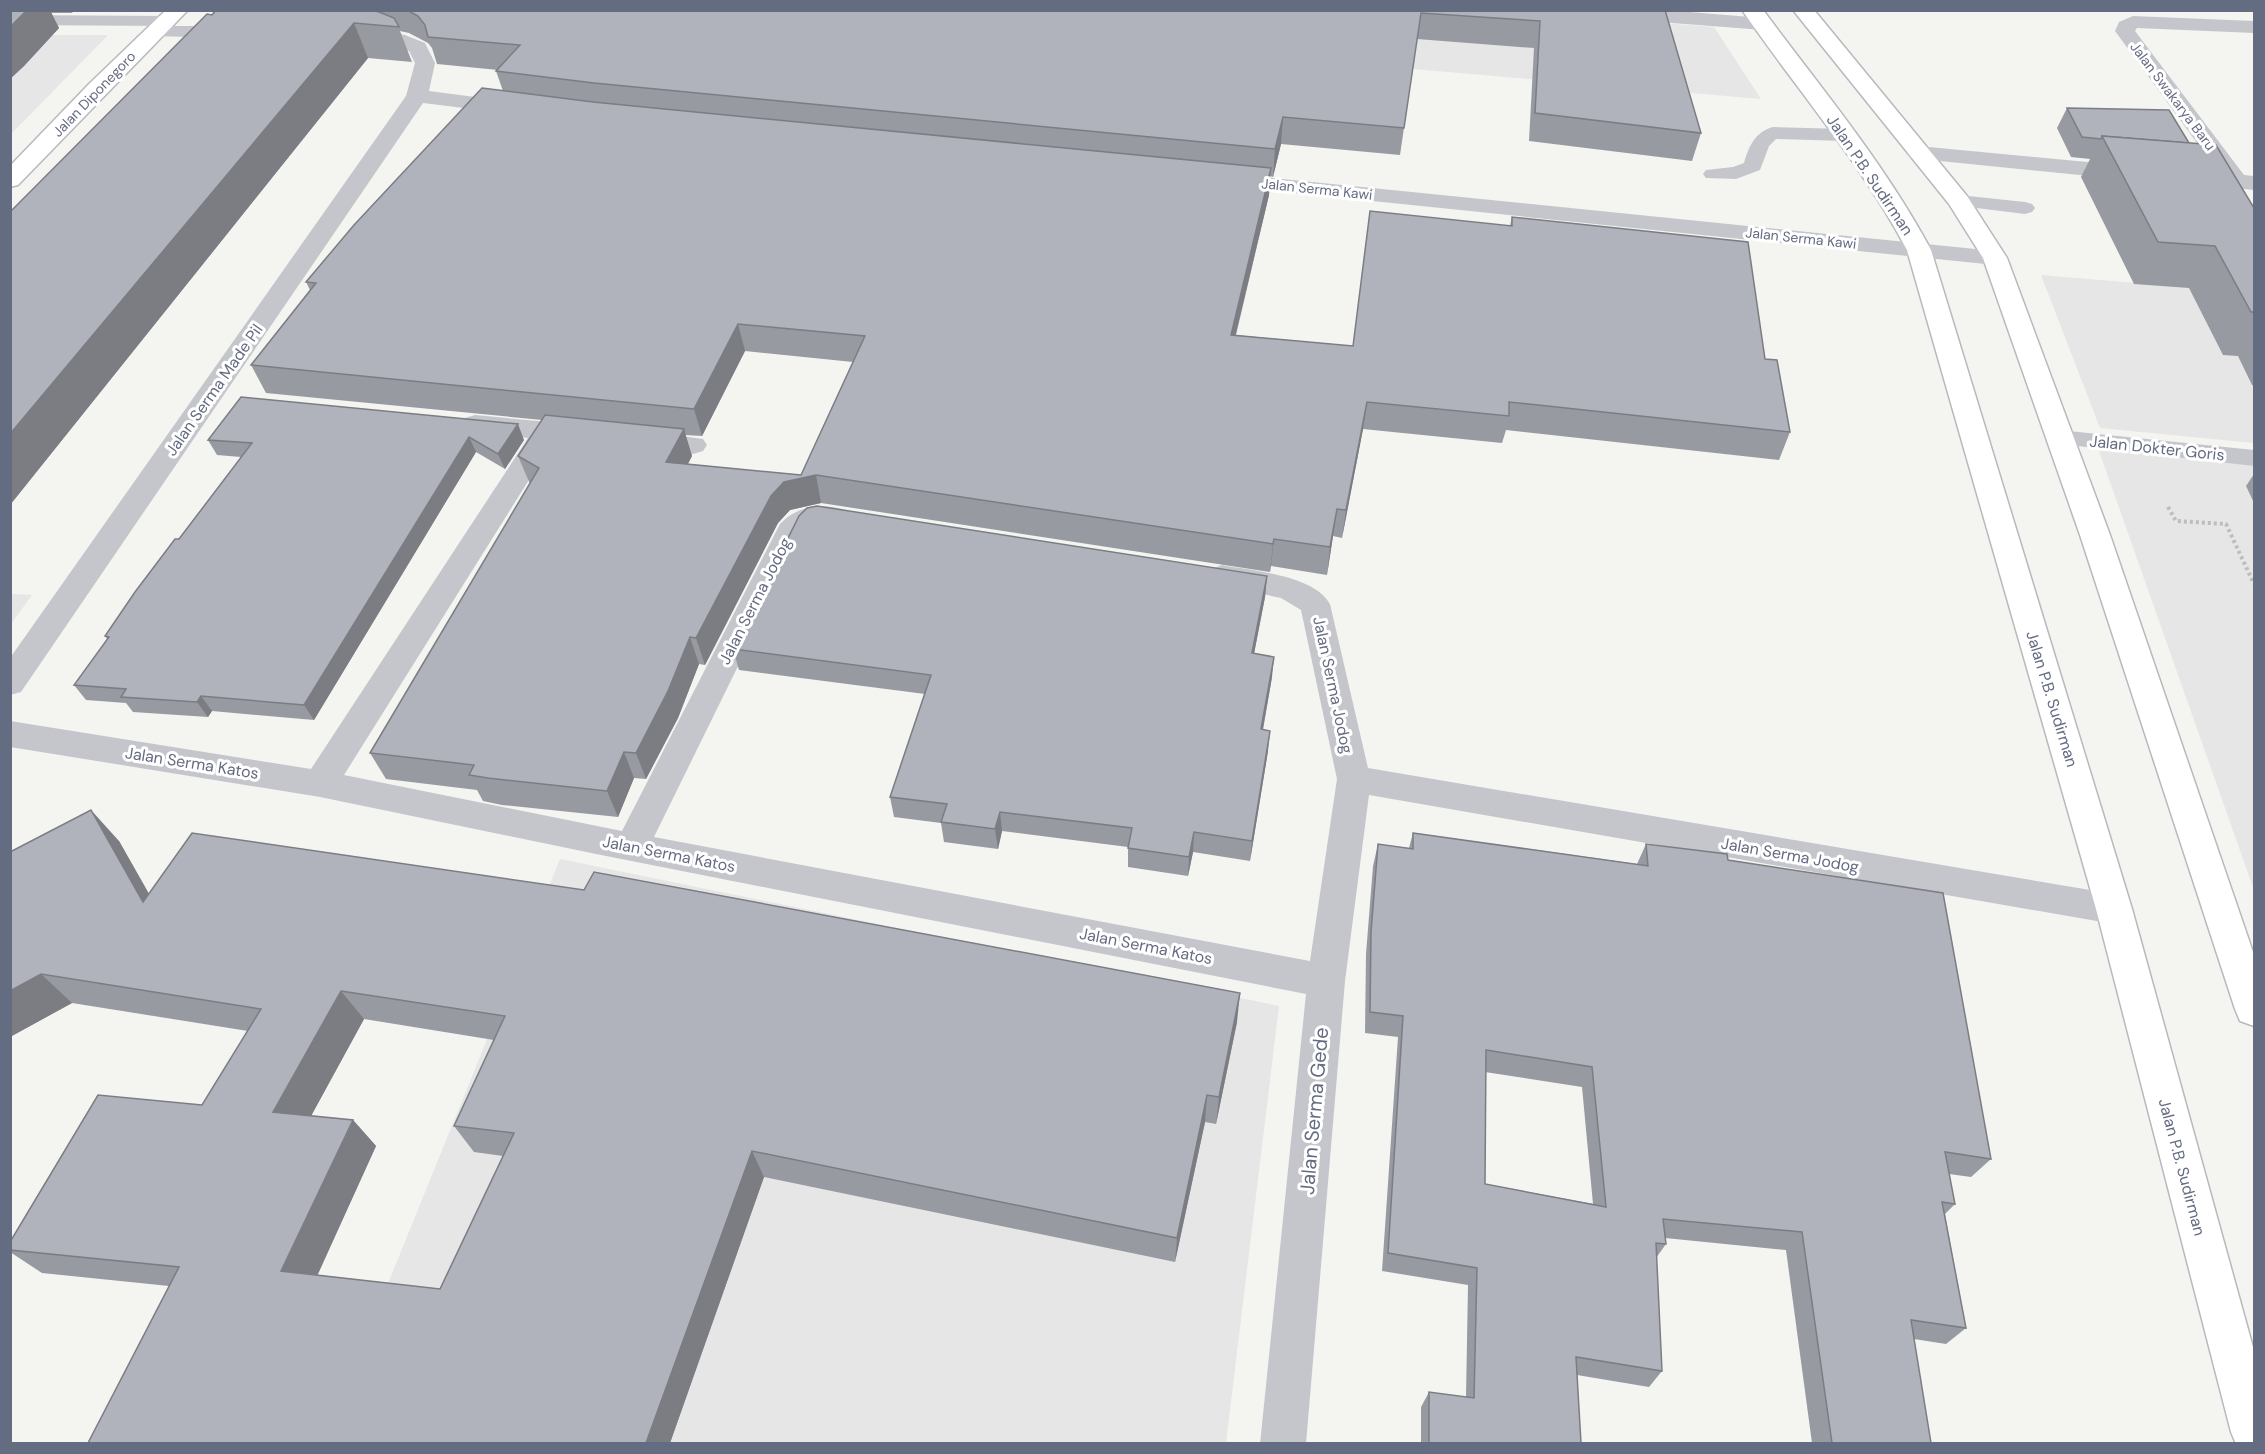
<svg xmlns="http://www.w3.org/2000/svg" width="2265" height="1454" font-family="'DM Sans',sans-serif">
<style>
.built{fill:#e5e6e5}
.lines{fill:none;stroke-linecap:round;stroke-linejoin:round}
.secondary-casing{stroke:#b7b9bf;stroke-width:3}
.path{stroke:#bcbdc0;stroke-width:4;stroke-dasharray:3 3;stroke-linecap:butt}
.lane{fill:#c5c6cb;fill-rule:evenodd}
.street{fill:#c5c6cb;fill-rule:evenodd}
.secondary{fill:#fff;fill-rule:evenodd}
.wall{fill:#979aa1;fill-rule:evenodd}
.shaded-wall{fill:#7b7d83}
.building{fill:#b0b3bb;stroke:#7b7d83;stroke-width:1.5;fill-rule:evenodd}
.labels{text-anchor:middle;dominant-baseline:central;stroke-width:6;stroke-linejoin:round;paint-order:stroke}
.far-street-label{font-size:14px;fill:#646c82;stroke:#fff}
.street-label{font-size:16px;fill:#646c82;stroke:#fff}
.near-street-label{font-size:20px;fill:#646c82;stroke:#fff}
</style>
<rect width="100%" height="100%" fill="#f4f5f1"/>
<!-- built -->
<g class="built">
<polygon points="1144,10 1498,10 1714,27 1761,99 1413,69"/>
<polygon points="11,35 108,35 11,134"/>
<polygon points="2041,275 2254,293 2254,443 2100,428"/>
<polygon points="2098,448 2254,464 2254,890"/>
<polygon points="11,594 32,595 11,624"/>
<polygon points="560,859 1279,1006 1226,1443 323,1444"/>
</g>
<g class="lines">
<defs>
<g id="secondary">
<polygon points="166,10 188,10 18,185 10,187 10,166 89,84"/>
<path d="M1742,10H1763C1821,88 1885,164 1931,250L2132,909L2254,1351V1444H2236L2231,1432L2096,909L1907,250C1862,164 1797,90 1742,10Z"/>
<polygon points="1793,10 1814,10 1967,196 2007,258 2110,535 2254,955 2254,1026 2240,1021 2235,1009 2080,535 1983,258 1949,204"/>
</g>
</defs>
<!-- secondary casing -->
<use href="#secondary" class="secondary-casing"/>
<!-- path -->
<polyline class="path" points="2168,507 2176,521 2226,524 2254,584"/>
<!-- lane -->
<g class="lane">
<polygon points="10,15 168,16 174,17 177,21 174,25 168,26 10,25"/>
<path d="M1773,127L1845,129L1852,131L1855,135L1852,139L1845,141L1776,139L1769,146L1760,170L1736,179L1706,178L1703,174L1706,170L1733,167L1744,163C1749,146 1755,132 1773,127Z"/>
<polygon points="1959,195 2025,202 2032,204 2035,208 2032,212 2025,214 1952,205 1949,201 1952,197"/>
<polygon points="2059,430 2254,450 2254,466 2051,443 2047,438 2051,433"/>
</g>
<!-- street -->
<g class="street">
<polygon points="1571,10 1665,10 1763,18 1770,20 1773,24 1770,28 1763,30 1581,16 1574,14"/>
<polygon points="2133,16 2254,21 2254,33 2137,28 2135,31 2244,175 2254,176 2254,190 2185,183 2182,178 2185,173 2193,171 2219,173 2115,31 2119,22"/>
<polygon points="156,26 235,26 242,28 245,32 242,36 235,38 149,36 146,32 149,28"/>
<polygon points="362,27 405,35 425,43 435,63 429,91 513,102 521,103 524,108 521,113 513,114 423,103 21,692 10,695 10,658 406,96 415,63 409,51 393,44 355,37 352,33 355,29"/>
<polygon points="1918,146 2130,166 2138,168 2141,173 2138,178 2130,180 1910,158 1907,153 1910,148"/>
<polygon points="1224,173 1995,251 2004,253 2007,258 2004,263 1995,265 1216,185 1213,180 1216,175"/>
<path d="M475,415L579,425L589,428L593,434L589,440L579,443L554,440L344,775L622,831L780,524C798,505 822,503 846,510L851,517L846,524L836,527L815,526L802,536L654,837L1310,961L1337,779L1301,610L1281,598L1211,583L1207,576L1211,569L1222,565C1253,571 1314,575 1330,604L1368,768L2114,894L2127,898L2132,909L2127,920L2114,924L1369,795L1345,981L1306,1444H1260L1306,994L596,854L320,797L10,747V721L311,769L528,438L465,430L461,424L465,418Z"/>
<polygon points="643,431 703,439 707,445 703,451 693,454 633,446 629,440 633,434"/>
</g>
<!-- secondary -->
<use href="#secondary" class="secondary"/>
</g>
<!-- wall -->
<g class="wall">
<polygon points="10,10 74,10 72,13 51,13 59,28 24,66 10,79"/>
<path d="M216,10H1665L1701,133L1692,161L1529,141L1534,48L1417,39L1400,155L1281,144L1273,177L1270,176L1269,195L1236,335L1353,346L1510,226L1512,217L1765,359L1790,432L1779,460L1506,430L1502,443L1363,429L1342,538L1333,536L1327,575L1271,566L1270,572L821,503L790,510L778,523L705,665L699,664L678,718L646,779L634,778L618,817L502,805L483,801L477,790L386,779L370,753L530,484L518,456L542,420L266,393L251,365L310,290L306,282L503,91L496,71L498,70L437,64L432,48L428,43L409,33L400,31L412,62L368,58L10,505V212ZM745,351L853,362L801,475L687,464L692,456L685,435L702,436Z"/>
<polygon points="2067,108 2189,143 2254,208 2254,386 2252,385 2238,356 2223,355 2189,288 2134,284 2081,177 2090,159 2071,157 2057,128"/>
<polygon points="241,397 524,440 505,469 476,452 314,720 212,711 208,717 133,712 126,703 86,700 74,685 107,639 105,636 241,457 217,455 208,440"/>
<polygon points="2254,474 2254,503 2246,486"/>
<polygon points="1267,576 1265,597 1254,654 1272,677 1263,730 1268,751 1250,861 1193,852 1188,876 1128,867 1128,847 1002,831 998,849 944,842 941,823 894,817 890,797 925,694 739,670 733,649"/>
<path d="M1413,833L1637,864L1646,844L1728,860L1991,1159L1971,1177L1949,1174L1955,1204L1945,1214L1966,1328L1946,1344L1914,1339L1931,1443H1812L1786,1250L1665,1238L1666,1244L1656,1258L1662,1371L1649,1387L1577,1375L1581,1443H1421V1407L1429,1392L1466,1397L1468,1285L1382,1271L1398,1037L1365,1033L1366,954L1373,866L1378,844L1409,848ZM1485,1072L1582,1087L1593,1204L1485,1184Z"/>
<path d="M119,841L149,894L1237,1022L1216,1124L1205,1122L1175,1262L764,1177L670,1443H88L169,1286L42,1273L10,1252V1242L202,1105L248,1031L72,1003L10,1037V852ZM364,1019L494,1040L454,1126L474,1152L503,1156L440,1289L317,1275L376,1146L353,1120L311,1116Z"/>
</g>
<!-- shaded-wall -->
<g class="shaded-wall">
<polygon points="27,10 50,10 59,28 24,66 10,79 10,27"/>
<polygon points="354,23 368,58 10,505 10,434"/>
<polygon points="1283,117 1281,144 1273,177 1275,149"/>
<polygon points="1271,168 1269,195 1229,362 1231,335"/>
<polygon points="738,324 745,351 702,436 694,409"/>
<polygon points="1367,402 1363,429 1342,538 1346,510"/>
<polygon points="518,424 524,440 505,469 498,454"/>
<polygon points="684,429 692,456 675,490 666,462"/>
<polygon points="469,437 476,452 314,720 304,705"/>
<polygon points="816,475 821,503 790,510 778,523 705,665 696,638 771,496 784,482"/>
<polygon points="1337,509 1333,536 1327,575 1330,547"/>
<polygon points="1274,539 1271,566 1270,572 1273,544"/>
<polygon points="1267,576 1265,597 1250,674 1252,653"/>
<polygon points="690,637 699,664 678,718 646,779 636,753"/>
<polygon points="1274,657 1272,677 1259,750 1261,729"/>
<polygon points="201,696 212,711 208,717 197,702"/>
<polygon points="1270,731 1268,751 1250,861 1252,841"/>
<polygon points="624,752 634,778 618,817 607,791"/>
<polygon points="91,810 119,841 170,931 143,902"/>
<polygon points="1000,812 1002,831 998,849 995,829"/>
<polygon points="1194,832 1193,852 1188,876 1189,857"/>
<polygon points="41,974 72,1003 10,1037 10,991"/>
<polygon points="341,991 364,1019 299,1138 273,1112"/>
<polygon points="1240,993 1237,1022 1216,1124 1219,1097"/>
<polygon points="1207,1095 1205,1122 1175,1262 1177,1238"/>
<polygon points="353,1120 376,1146 309,1294 281,1271"/>
<polygon points="752,1151 764,1177 670,1443 646,1443"/>
</g>
<!-- building -->
<g class="building">
<polygon points="10,10 27,10 10,27"/>
<polygon points="216,10 371,10 379,12 394,18 399,27 354,23 10,434 10,212 207,14 212,15"/>
<polygon points="407,10 1665,10 1701,133 1535,113 1540,21 1421,13 1404,128 1283,117 1275,149 594,83 496,71 520,45 428,37 425,25 418,16"/>
<polygon points="482,88 593,102 1271,168 1231,335 1353,346 1370,211 1512,226 1512,217 1748,242 1765,359 1777,360 1790,432 1509,402 1509,416 1367,402 1346,510 1337,509 1330,547 1274,539 1273,544 816,475 784,482 771,496 696,638 690,637 668,691 636,753 624,752 607,791 488,778 469,775 474,765 370,753 539,468 518,456 545,415 684,429 666,462 801,475 865,336 738,324 694,409 251,365 316,283 306,282 354,225"/>
<polygon points="2067,108 2169,110 2189,143 2102,136 2101,139 2082,137"/>
<polygon points="2102,136 2216,145 2254,208 2254,312 2251,312 2215,246 2158,242"/>
<polygon points="241,397 518,424 498,454 469,437 304,705 201,696 197,702 121,697 126,689 74,685 109,637 105,636 135,592 175,539 179,539 252,443 208,440"/>
<polygon points="817,506 1267,576 1252,653 1274,657 1261,729 1270,731 1252,841 1194,832 1189,857 1128,848 1132,828 1000,812 995,829 941,822 947,804 890,797 931,675 733,649 799,516 807,508"/>
<path d="M91,810L143,902L192,833L584,890L594,872L1240,993L1219,1097L1207,1095L1177,1238L752,1151L646,1443H88L179,1267L10,1250V1242L98,1095L202,1105L261,1009L41,974L10,991V852ZM341,991L505,1016L454,1126L514,1133L440,1289L281,1271L353,1120L273,1112Z"/>
<path d="M1413,833L1648,866L1646,844L1727,854L1728,860L1943,893L1991,1159L1945,1152L1955,1204L1942,1202L1966,1328L1911,1320L1931,1443H1832L1802,1232L1663,1219L1666,1244L1656,1243L1662,1371L1576,1357L1581,1443H1429V1392L1474,1398L1477,1268L1388,1253L1403,1016L1370,1012L1371,932L1378,844L1413,849ZM1486,1050L1592,1067L1606,1207L1485,1184Z"/>
</g>
<g class="labels">
<!-- far-street labels -->
<g class="far-street-label">
<text transform="translate(94 94) rotate(-46)">Jalan Diponegoro</text>
<text transform="translate(2173 96) rotate(53)">Jalan Swakarya Baru</text>
<text transform="translate(1317 189) rotate(6)">Jalan Serma Kawi</text>
<text transform="translate(1801 238) rotate(6)">Jalan Serma Kawi</text>
</g>
<!-- street labels -->
<g class="street-label">
<text transform="translate(1870 175) rotate(56)">Jalan P.B. Sudirman</text>
<text transform="translate(214 390) rotate(-55)">Jalan Serma Made Pil</text>
<text transform="translate(2157 448) rotate(6)">Jalan Dokter Goris</text>
<text transform="translate(755 601) rotate(-63)">Jalan Serma Jodog</text>
<text transform="translate(1333 685) rotate(78)">Jalan Serma Jodog</text>
<text transform="translate(2052 699) rotate(73)">Jalan P.B. Sudirman</text>
<text transform="translate(192 763) rotate(9)">Jalan Serma Katos</text>
<text transform="translate(669 854) rotate(11)">Jalan Serma Katos</text>
<text transform="translate(1790 855) rotate(10)">Jalan Serma Jodog</text>
<text transform="translate(1146 946) rotate(11)">Jalan Serma Katos</text>
<text transform="translate(2182 1167) rotate(75)">Jalan P.B. Sudirman</text>
</g>
<!-- near-street labels -->
<g class="near-street-label">
<text transform="translate(1314 1111) rotate(-85)">Jalan Serma Gede</text>
</g>
</g>
<!-- border -->
<rect width="2265" height="1454" fill="none" stroke="#646c82" stroke-width="24"/>
</svg>
